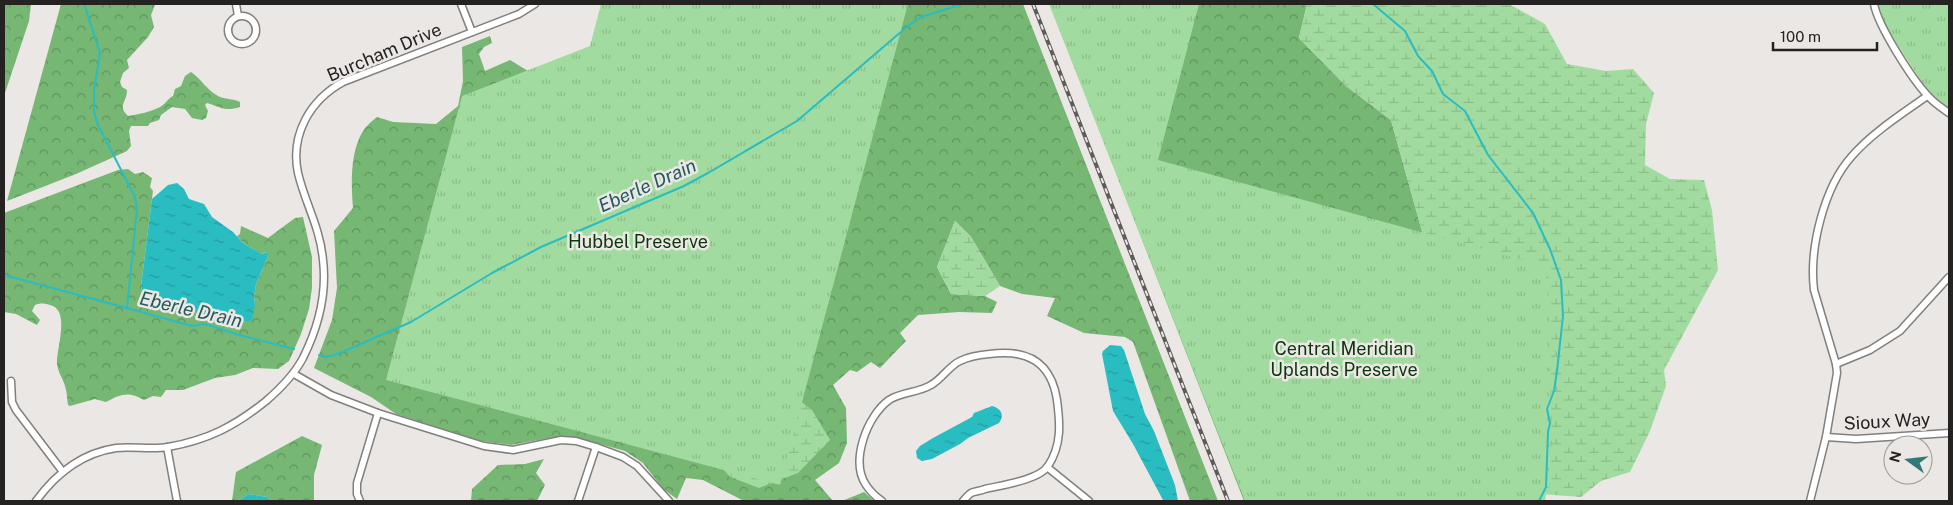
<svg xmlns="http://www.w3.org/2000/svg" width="1953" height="505" font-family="'Public Sans',sans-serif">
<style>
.forest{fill:url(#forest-crowns)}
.wetland{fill:url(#wetland-marsh)}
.park{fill:url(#park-tufts)}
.water{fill:url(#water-ripples)}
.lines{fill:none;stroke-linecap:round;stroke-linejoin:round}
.stream{stroke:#29bdc2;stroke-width:2}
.minor-casing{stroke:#827f7d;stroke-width:9}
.minor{stroke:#fff;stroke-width:6}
.rail-casing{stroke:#5e5c5b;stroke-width:4}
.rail{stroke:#ebe7e5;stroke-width:2;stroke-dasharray:5.5;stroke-linecap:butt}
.labels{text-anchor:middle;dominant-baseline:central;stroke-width:5;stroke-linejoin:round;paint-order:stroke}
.street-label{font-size:18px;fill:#242322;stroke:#ebe7e5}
.park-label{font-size:18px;fill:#0a380b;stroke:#ebe7e5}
.water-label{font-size:19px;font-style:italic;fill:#225b5d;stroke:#ebe7e5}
</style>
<defs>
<pattern id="forest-crowns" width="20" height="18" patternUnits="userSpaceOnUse" patternTransform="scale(1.25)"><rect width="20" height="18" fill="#76b774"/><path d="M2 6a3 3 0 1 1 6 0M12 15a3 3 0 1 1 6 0" fill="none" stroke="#61945f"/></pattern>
<pattern id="wetland-marsh" width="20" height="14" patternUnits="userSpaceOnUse" patternTransform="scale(1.25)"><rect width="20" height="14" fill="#a2db9f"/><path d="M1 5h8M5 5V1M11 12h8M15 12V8" fill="none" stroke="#8bbc89"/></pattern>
<pattern id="park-tufts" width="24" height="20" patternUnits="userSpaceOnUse" patternTransform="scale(1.25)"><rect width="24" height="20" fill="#a2db9f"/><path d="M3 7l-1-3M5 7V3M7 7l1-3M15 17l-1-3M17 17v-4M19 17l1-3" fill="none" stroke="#8bbc89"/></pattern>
<pattern id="water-ripples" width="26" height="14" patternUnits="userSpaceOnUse" patternTransform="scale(1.25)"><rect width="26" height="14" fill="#29bdc2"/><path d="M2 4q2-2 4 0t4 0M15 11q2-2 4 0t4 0" fill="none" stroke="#23999d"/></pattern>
</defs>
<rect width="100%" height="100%" fill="#ebe7e5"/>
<!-- forest -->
<g class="forest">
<polygon points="4,4 31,4 29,21 4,96"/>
<path d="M61,4L155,5L151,15L154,27L148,37L127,60L129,68L123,73L120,82L122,87L127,90C127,103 117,105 128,116C140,114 150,112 160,107C165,105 167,99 173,96L175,89L181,86L185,76L191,72C201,79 207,90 218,96C225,100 233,98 240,102V107C225,112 221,107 207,103L205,105L208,111L206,118L202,120L192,118L185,109L172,107L161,115L159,120L150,123L148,126H131L129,131L131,146L127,151L76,174L7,201Z"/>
<path d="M798,4H1023L1218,501H1190L1133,342L1125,337L1084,333L1047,316L1055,298L1022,294L1000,286L971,237L955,221L937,267L951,294L985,296L997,302L992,313L959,312L918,315L900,333L906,341L880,368L871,362L857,372L850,370L833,385L846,408L847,443L839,463L815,480L833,501H744L703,480L686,478L677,499L663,489L643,463L625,451L575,437H555L511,445L481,441L396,414L371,397L314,368L332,320L337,288L334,231L353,208C351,184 350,152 363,131C366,126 372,121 377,117L393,122L436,124L458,106L463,81L462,47L490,36L492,43L484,47L479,54L485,71L510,60L528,71Z"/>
<polygon points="1050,4 1307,4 1299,38 1346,86 1391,120 1428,253 1521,501 1244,501"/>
<path d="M128,169L135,174L143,172L152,178L150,187L153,191L152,199L141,286L144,298L247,322L255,304L254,296L256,284L268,256L266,252L262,254L243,243L237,236L240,234L241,226L268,238L295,218L303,217L312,257V288L309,309L301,334L289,361L278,369L253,368L235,375L215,378L183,390H166L161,397L153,396L144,400C128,391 121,394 106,402L95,399L70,406L68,405C67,399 67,392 65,386C63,379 58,372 57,364C56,349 71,310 50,305C44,303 40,303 35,305L32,311L40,320L37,325L16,314L4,312V213L118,170Z"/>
<polygon points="302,436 322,445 314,475 314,501 272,501 267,497 249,494 237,501 232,501 236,472"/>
<polygon points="544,459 536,473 545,485 537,501 471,501 472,489 498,465 525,464"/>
<polygon points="864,492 874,501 842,501"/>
</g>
<!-- wetland -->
<g class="wetland">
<polygon points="1307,4 1509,4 1545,24 1567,64 1606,71 1633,69 1654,93 1646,124 1645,165 1670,179 1704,180 1712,210 1718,270 1664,370 1666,386 1650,431 1630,472 1601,481 1581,497 1502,491 1428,253 1391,120 1346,86 1299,38"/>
<polygon points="955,221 971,237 1000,286 985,296 951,294 937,267"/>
<polygon points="772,379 812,410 830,440 798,473 759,488 730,477 704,447"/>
</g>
<!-- park -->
<g class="park">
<polygon points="601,4 908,4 780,485 386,380 462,96 590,46"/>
<polygon points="1049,4 1199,4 1158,160 1545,266 1550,319 1552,442 1545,501 1245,501"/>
<polygon points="1878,4 1949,4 1949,109 1930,93 1919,78 1883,22"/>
</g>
<!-- water -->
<g class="water">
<polygon points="177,183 184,189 189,199 204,204 212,217 233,232 243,243 262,254 267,252 268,256 256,284 254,296 255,304 252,320 247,322 187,310 144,298 141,286 152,199 168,185"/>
<polygon points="1110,345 1121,346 1124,350 1145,414 1154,431 1175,485 1178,501 1163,500 1133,444 1113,411 1102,354 1103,351"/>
<path d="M992,406C1001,408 1005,415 999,423L968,438L960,444L932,459L922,461L917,458L916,451L920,446L933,438L972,417L974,413Z"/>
<polygon points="249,494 267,497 272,501 237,501"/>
</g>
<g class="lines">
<!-- stream -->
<g class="stream">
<polyline points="84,4 100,53 94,90 94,112 98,125 135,197 137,209 127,308 188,325 194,326 204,324 212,326 239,335 294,349"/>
<polyline points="1373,4 1405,31 1418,56 1432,71 1443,94 1465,111 1488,155 1533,213 1550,249 1561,280 1563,316 1557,371 1554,391 1547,409 1550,423 1548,432 1546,487 1539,501"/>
<polyline points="4,275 127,308"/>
<polyline points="319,355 327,357 340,353 411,322 492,273 541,247 684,186 708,173 797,121 909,25 921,17 963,4"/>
</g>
<defs>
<g id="minor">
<polyline points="236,4 238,16"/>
<polyline points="461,4 472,32"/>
<path d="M1874,4C1878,26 1912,79 1928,96C1934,103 1942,108 1949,113"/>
<circle cx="242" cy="30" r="14"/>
<polyline points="1836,364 1870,350 1900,331 1949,277"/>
<polyline points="294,374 331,395 378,413 484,446 513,450 561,440 576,441 596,447 623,457 637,466 669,501"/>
<polyline points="11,381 12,402 16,410 63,472"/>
<polyline points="1826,437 1856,439 1949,433"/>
<polyline points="167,447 177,501"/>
<polyline points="1047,467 1089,501"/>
<path d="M36,501C55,475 82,453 116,448C133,446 151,450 168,447C208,440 235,426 266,401C281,388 294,375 303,358C318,328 327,294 323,260C320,227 305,203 298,173C290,135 310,100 343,82L519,14L535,4"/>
<polyline points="360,501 357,494 357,483 378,413"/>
<polyline points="578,501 596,447"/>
<path d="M882,501C876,497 870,491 866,485C850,461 867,416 889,400C901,392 918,393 931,385C942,379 949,366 960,361C968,357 979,355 989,354C1026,349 1051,361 1057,400C1060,423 1062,445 1048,466C1039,480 1002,485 985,489C981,491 975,491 971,493C968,495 965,499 963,501"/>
<path d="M1810,501L1826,437L1837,373L1836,364L1814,290C1809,248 1824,187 1852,156C1873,132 1902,114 1927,96"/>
</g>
</defs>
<!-- minor casing -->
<use href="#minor" class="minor-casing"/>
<!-- minor -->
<use href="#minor" class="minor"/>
<defs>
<polyline id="rail" points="1033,4 1228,501"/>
</defs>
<!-- rail casing -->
<use href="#rail" class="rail-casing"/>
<!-- rail -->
<use href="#rail" class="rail"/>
</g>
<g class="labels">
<!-- street labels -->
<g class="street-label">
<text transform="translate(384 52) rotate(-23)">Burcham Drive</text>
<text transform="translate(1887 421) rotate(-3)">Sioux Way</text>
</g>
<!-- park labels -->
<g class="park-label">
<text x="638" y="241">Hubbel Preserve</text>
<text x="1344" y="348">Central Meridian<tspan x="1344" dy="21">Uplands Preserve</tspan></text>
</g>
<!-- water labels -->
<g class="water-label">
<text transform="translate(647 185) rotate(-24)">Eberle Drain</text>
<text transform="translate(191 309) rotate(13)">Eberle Drain</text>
</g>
</g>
<!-- border -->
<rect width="1953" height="505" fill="none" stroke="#242322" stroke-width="10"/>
<!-- north arrow -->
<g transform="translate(1908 460) rotate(285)"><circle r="24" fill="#ebe7e5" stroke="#9b9997"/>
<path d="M0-4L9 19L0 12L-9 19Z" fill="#307978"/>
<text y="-8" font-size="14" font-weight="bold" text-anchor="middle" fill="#242322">N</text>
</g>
<!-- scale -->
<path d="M1773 42v8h104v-8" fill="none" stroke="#242322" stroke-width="2.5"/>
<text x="1780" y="42" font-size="15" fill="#242322" stroke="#ebe7e5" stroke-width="4" paint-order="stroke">100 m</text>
</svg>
